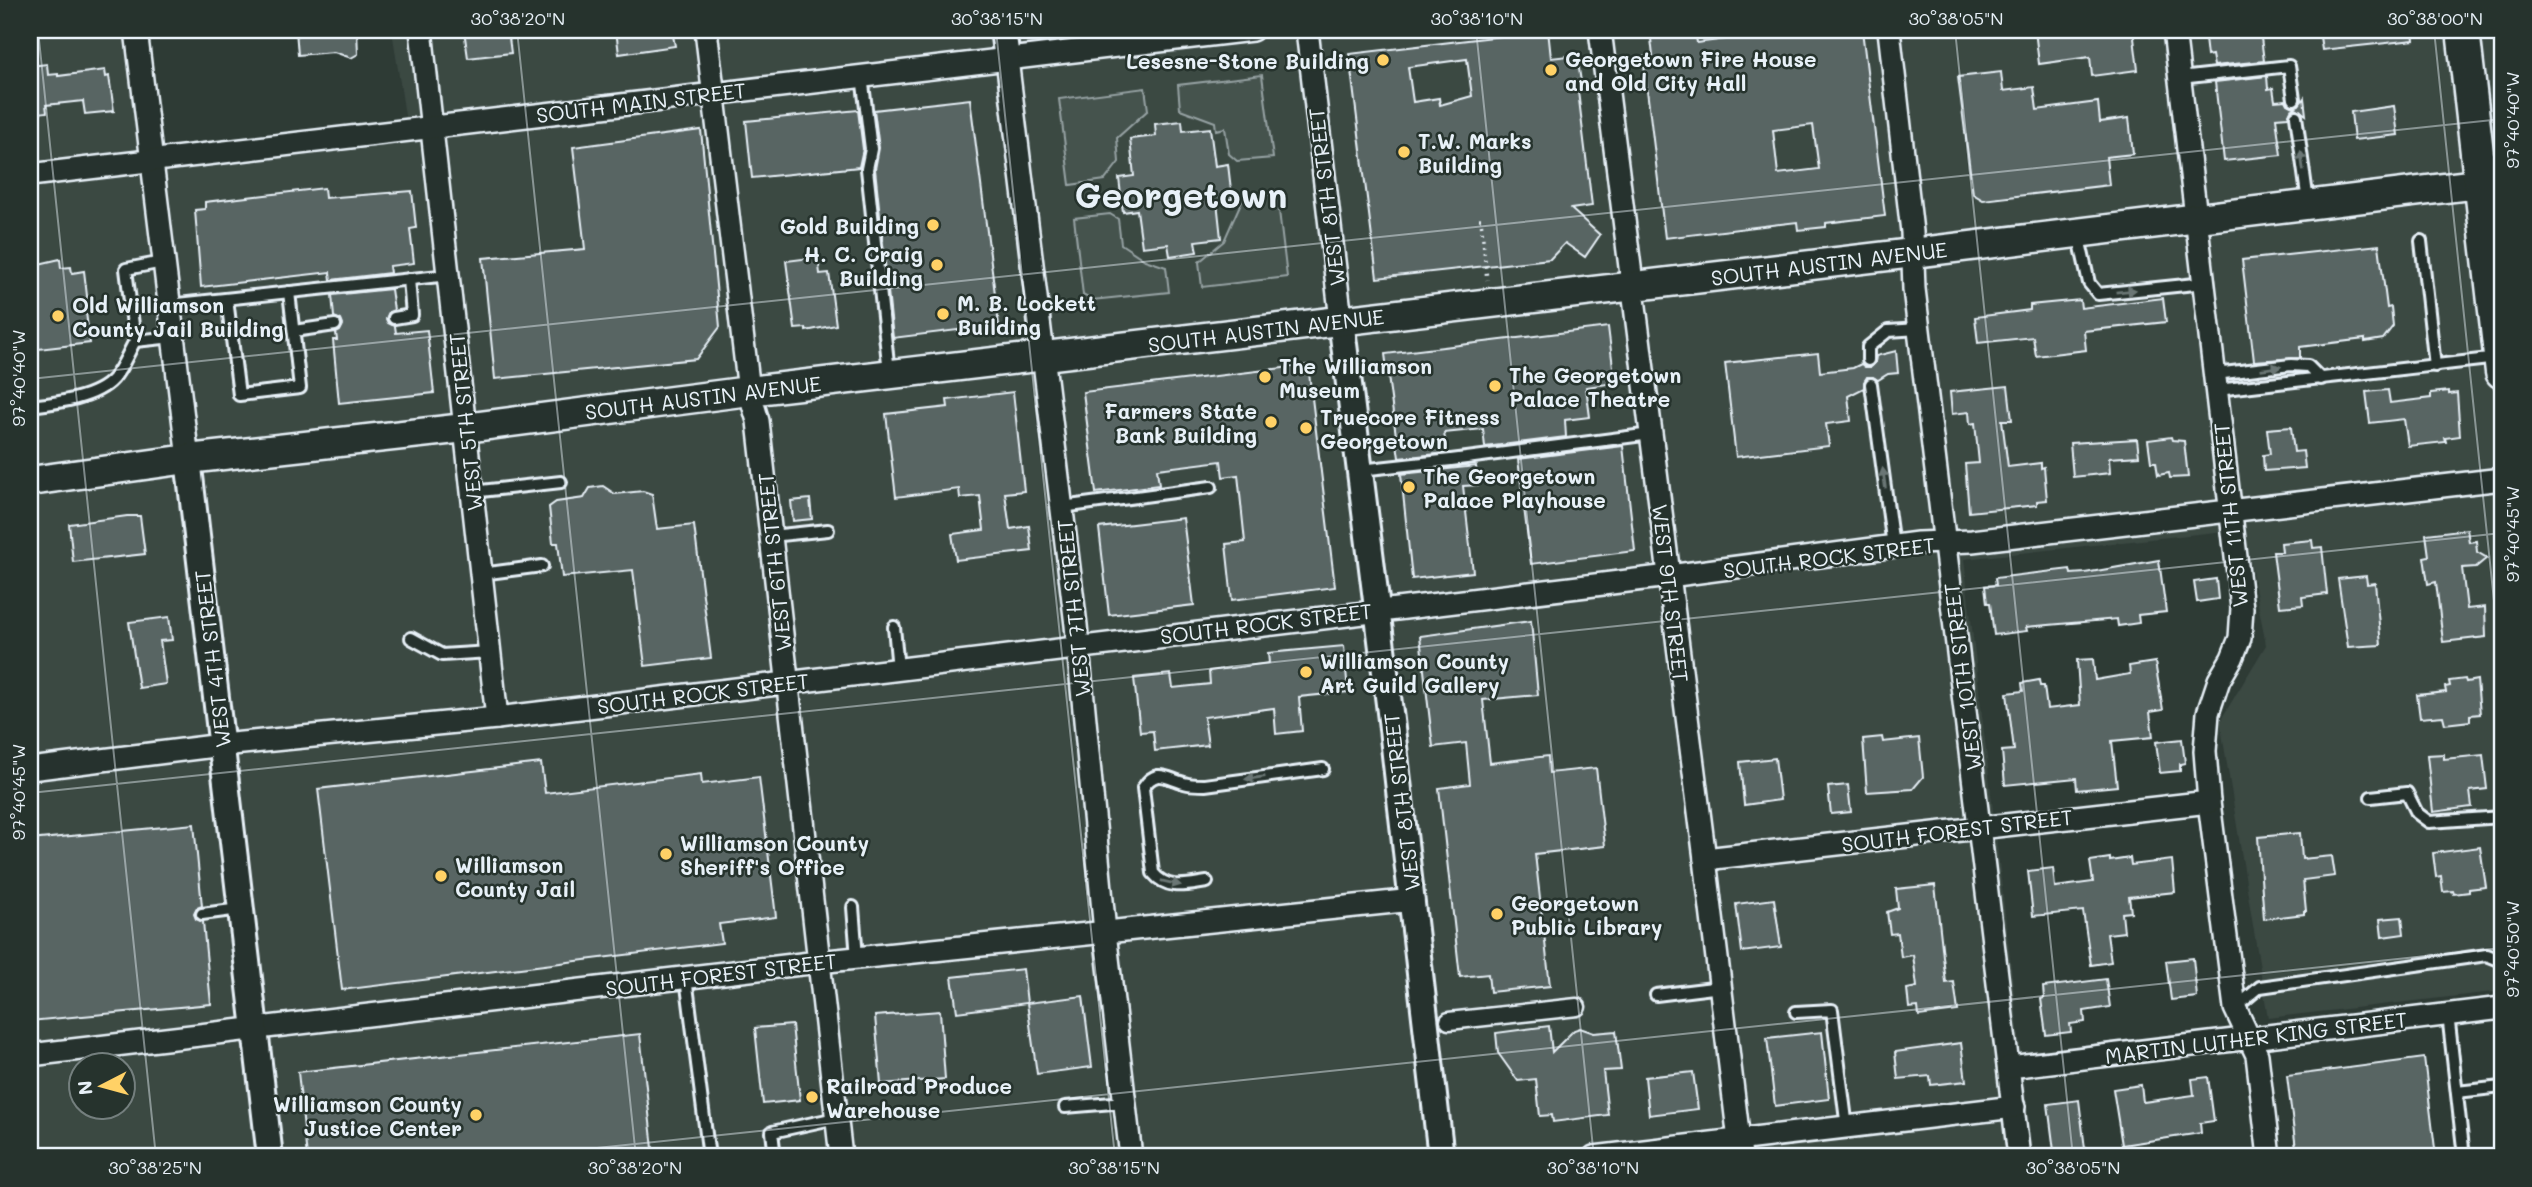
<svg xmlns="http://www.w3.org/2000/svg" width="2532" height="1187" font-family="Mali,sans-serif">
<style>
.built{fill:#3b4843;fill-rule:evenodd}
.green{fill:#45524e;stroke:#96a2a3;stroke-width:2}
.building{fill:#596563;stroke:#e8f1f8;stroke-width:2;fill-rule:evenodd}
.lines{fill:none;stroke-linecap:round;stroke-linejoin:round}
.service-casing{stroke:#e8f1f8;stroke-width:16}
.pedestrian-casing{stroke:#e8f1f8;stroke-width:21}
.minor-casing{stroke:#e8f1f8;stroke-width:26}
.tertiary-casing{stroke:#e8f1f8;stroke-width:30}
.secondary-casing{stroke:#e8f1f8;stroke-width:33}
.primary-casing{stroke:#e8f1f8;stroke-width:37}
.path{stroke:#e8f1f8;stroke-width:3.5;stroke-dasharray:2 5;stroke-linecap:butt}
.service{stroke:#26332d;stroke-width:10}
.pedestrian{stroke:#26332d;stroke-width:16}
.minor{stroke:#26332d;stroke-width:21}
.tertiary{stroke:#26332d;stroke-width:24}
.secondary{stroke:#26332d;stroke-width:28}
.primary{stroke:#26332d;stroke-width:32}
.oneway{fill:#6a7674}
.ticks{fill:none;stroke:#e8f1f8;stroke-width:2;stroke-opacity:0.45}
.poi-dot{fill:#ffd166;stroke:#26332d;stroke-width:2.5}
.labels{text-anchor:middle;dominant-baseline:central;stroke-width:5;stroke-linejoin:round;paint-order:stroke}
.poi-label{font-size:21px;font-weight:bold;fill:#e8f1f8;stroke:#26332d;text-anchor:start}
.street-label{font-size:21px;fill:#e8f1f8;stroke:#26332d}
.town-label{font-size:35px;font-weight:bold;fill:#e8f1f8;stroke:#26332d}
.neatline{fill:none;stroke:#e8f1f8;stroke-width:2.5}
.ticks-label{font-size:18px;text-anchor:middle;fill:#e8f1f8}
</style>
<rect width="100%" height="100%" fill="#2e3b35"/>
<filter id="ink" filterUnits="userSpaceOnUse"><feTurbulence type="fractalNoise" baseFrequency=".0143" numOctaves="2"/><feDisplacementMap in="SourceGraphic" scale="14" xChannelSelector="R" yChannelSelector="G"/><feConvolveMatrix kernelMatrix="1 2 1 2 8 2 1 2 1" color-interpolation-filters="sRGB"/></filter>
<g filter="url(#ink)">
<!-- built -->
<path class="built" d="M50,30H141L159,165L409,142L392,30H2502V991L2268,1018L2220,721L2266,645L2244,529L1964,559L2033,1157H30V32ZM80,1064H122V1106H80Z"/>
<!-- green -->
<g class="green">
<polygon points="1262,75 1273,158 1237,161 1229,154 1225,128 1216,130 1215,122 1180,109 1178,85"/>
<polygon points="1145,88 1148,110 1117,138 1119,162 1105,180 1070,185 1059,99"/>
<polygon points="1277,194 1287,277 1202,287 1199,262 1224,241 1243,198"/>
<polygon points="1110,214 1118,219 1121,244 1145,260 1166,267 1169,292 1092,300 1083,295 1074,218"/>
</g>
<!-- building -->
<g class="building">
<polygon points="296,30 357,30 358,54 351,58 334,52 298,55"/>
<polygon points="464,30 508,30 511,53 468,58"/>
<polygon points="616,30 672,30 675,46 619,54"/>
<path d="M1532,30H1548L1551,58L1577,55L1581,82L1577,83L1592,206L1571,209L1600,235L1585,257L1565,243L1550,259L1377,278L1349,54L1518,34V32ZM1467,59L1472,96L1440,105L1439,98L1413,102L1408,67Z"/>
<path d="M1650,30H1695L1697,43L1750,36L1749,30H1862L1885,216L1826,223V227L1798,230L1797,222L1665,238L1643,57L1653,56ZM1813,125L1819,169L1778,174L1773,130Z"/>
<polygon points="2035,30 2133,30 2138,70 2092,76 2090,57 2039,64"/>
<polygon points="2204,30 2260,30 2264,61 2214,66 2212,55 2207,56"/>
<polygon points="2319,30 2413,30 2414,40 2322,50"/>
<polygon points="47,64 48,75 58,74 58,76 105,70 106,77 109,76 114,111 85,114 83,101 46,105 47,112 30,114 30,66"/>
<polygon points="2001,72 2003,91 2034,87 2037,110 2098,102 2100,122 2129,118 2133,154 2106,157 2109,185 1983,200 1973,194 1958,77"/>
<polygon points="2267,76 2268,89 2273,88 2275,101 2286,100 2288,104 2294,107 2299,105 2304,98 2306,115 2296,108 2291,110 2288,117 2276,118 2281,155 2224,161 2215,82"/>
<polygon points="970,99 999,325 893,338 875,169 879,148 874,110"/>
<polygon points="2394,106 2398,135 2354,140 2351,112"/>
<polygon points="858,110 863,149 859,167 752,178 746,121"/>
<polygon points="1182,121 1183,131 1210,128 1215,166 1228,164 1232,199 1217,201 1221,238 1195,241 1197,252 1170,256 1168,244 1142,247 1137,210 1123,212 1119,178 1134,176 1130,139 1156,136 1155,124"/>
<polygon points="701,130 720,327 696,359 495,379 483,258 585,249 573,147"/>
<polygon points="324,188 325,198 412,191 416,228 410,229 414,263 389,266 390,273 331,280 330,272 201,287 195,210 205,209 205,202"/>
<polygon points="2379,245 2387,308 2391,307 2393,326 2383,339 2365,342 2365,339 2300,347 2300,358 2254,361 2242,260"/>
<polygon points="818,257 820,274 829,273 836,325 806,331 806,328 795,329 786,261"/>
<polygon points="60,259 61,268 71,267 72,273 84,271 88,304 85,305 90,343 30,350 30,266"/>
<polygon points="391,289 394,310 389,312 386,319 388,323 395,326 396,333 427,330 434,393 339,403 333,340 337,340 336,333 340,331 343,325 341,320 334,317 332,295"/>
<polygon points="2163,298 2166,322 2084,331 2086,350 2036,356 2033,337 1978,343 1975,317 2030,310 2030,305 2080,300 2081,308"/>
<polygon points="1608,327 1615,383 1586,387 1590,417 1565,420 1566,437 1485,447 1483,429 1444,433 1447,453 1399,458 1385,354"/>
<polygon points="1896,351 1898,373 1888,374 1878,380 1873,377 1867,377 1864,382 1864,388 1848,396 1851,421 1826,424 1829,446 1736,457 1725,363 1818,353 1820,372 1853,368 1861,364 1865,367 1871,367 1875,363 1876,356"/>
<polygon points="1308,365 1335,587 1232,600 1226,544 1245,542 1238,475 1223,477 1221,461 1157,469 1159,485 1096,493 1083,392"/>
<polygon points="2008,386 2012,420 2002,420 2008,467 2041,463 2041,468 2044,467 2047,500 2037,501 2037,505 1969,512 1965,464 1979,463 1975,423 1970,424 1969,412 1952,414 1950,392"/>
<polygon points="2388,390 2390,403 2431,398 2431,393 2449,391 2449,394 2457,393 2460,436 2445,438 2446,442 2408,446 2404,419 2370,423 2366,392"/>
<polygon points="1013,392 1024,491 1005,493 1010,529 1029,526 1032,551 956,560 952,534 984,530 980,496 960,498 959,489 896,497 886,414 948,407 947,400"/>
<polygon points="2291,427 2294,452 2303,451 2305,468 2264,471 2263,455 2270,454 2267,429"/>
<polygon points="2171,437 2172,440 2184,441 2188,477 2170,478 2169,473 2158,475 2156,462 2151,462 2148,440"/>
<polygon points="2137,439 2139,456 2109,458 2110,473 2073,477 2070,443"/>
<polygon points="1623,446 1635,551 1531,564 1518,459"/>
<polygon points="1476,466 1478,485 1463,486 1473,572 1412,579 1401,474"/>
<polygon points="603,486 615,494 643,491 652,494 657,529 694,525 711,658 645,666 633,570 562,577 558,543 553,543 549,507 556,502 584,498 590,488"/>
<polygon points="810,499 812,519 793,521 791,501"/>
<polygon points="127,516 140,516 145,554 73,562 69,524"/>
<polygon points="1183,518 1194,605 1109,615 1099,528"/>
<polygon points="2467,529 2469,542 2476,541 2477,552 2487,558 2476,567 2462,568 2467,609 2485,607 2486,637 2443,642 2436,582 2428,584 2424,557 2429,556 2426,534"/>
<polygon points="2312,540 2313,548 2322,547 2327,594 2302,597 2303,605 2280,607 2273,552 2282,552 2281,543"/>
<polygon points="2159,560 2166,612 2138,615 2139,623 2118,626 2117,619 2026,627 2027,631 1994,635 1990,603 1987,603 1985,586 1996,585 1995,578 2070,569 2071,574 2085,573"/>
<polygon points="2366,576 2367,584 2375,583 2381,645 2348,647 2338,579"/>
<polygon points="2216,579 2218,599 2197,602 2194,582"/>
<polygon points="169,617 172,640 160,641 166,684 139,688 129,622"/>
<polygon points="1531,621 1538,695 1483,700 1490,763 1548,756 1549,773 1596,768 1605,846 1535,854 1550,986 1490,992 1488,974 1460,977 1439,788 1470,784 1466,743 1433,747 1420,636"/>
<polygon points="1344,646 1348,692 1299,697 1302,731 1276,734 1274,708 1204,717 1208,745 1155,751 1153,731 1140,732 1134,678 1171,674 1173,688 1210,684 1209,671 1269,663 1268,653"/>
<polygon points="2093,659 2095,680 2130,674 2129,666 2155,662 2163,710 2150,712 2153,737 2112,741 2117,786 2077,790 2076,778 2005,785 2002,751 2014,750 2007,693 2023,691 2022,683 2039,680 2040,686 2044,686 2047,709 2080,705 2077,660"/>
<polygon points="2465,679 2466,682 2477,680 2480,714 2470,715 2470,721 2445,724 2443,716 2420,718 2417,695 2446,692 2445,687 2450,686 2449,681"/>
<polygon points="1882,737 1883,742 1919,738 1923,777 1913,789 1867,792 1863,739"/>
<polygon points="2182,739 2185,763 2180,764 2180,771 2160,773 2156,742"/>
<polygon points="2444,754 2444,759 2483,755 2487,789 2470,791 2472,807 2433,812 2427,755"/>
<polygon points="1775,758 1780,800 1744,805 1740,762"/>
<polygon points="541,763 545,793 701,774 702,784 759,777 776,917 719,924 722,943 342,990 318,789"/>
<polygon points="1848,785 1851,812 1831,814 1828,787"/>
<polygon points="194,824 202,906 197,908 194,914 196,919 203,922 211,1004 30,1021 30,840"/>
<polygon points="2300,833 2302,859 2332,856 2335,876 2303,880 2306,911 2304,911 2304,914 2264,919 2258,837"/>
<polygon points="2480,847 2486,887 2469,889 2469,892 2454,894 2453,891 2443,892 2441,876 2436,877 2433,853"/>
<polygon points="2110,858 2110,861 2130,858 2131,865 2172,860 2175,892 2129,897 2131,912 2122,913 2124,932 2107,934 2111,962 2091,965 2083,911 2033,916 2028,871 2053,868 2055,887 2093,882 2090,861"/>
<polygon points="1935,885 1946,983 1954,982 1958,1011 1919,1016 1918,1007 1909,1008 1907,989 1917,987 1913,955 1901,957 1898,933 1890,934 1887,912 1898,908 1896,889"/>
<polygon points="1774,899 1781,947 1742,952 1736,904"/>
<polygon points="2402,917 2404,934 2382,937 2380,919"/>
<polygon points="2193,958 2197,997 2171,1000 2166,961"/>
<polygon points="1023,969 1027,1003 957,1012 952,977"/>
<polygon points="2106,979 2110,1007 2084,1011 2085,1022 2070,1024 2071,1032 2046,1035 2041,999 2044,998 2043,987"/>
<polygon points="1083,996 1092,1067 1037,1074 1027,1003"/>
<polygon points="940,1011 945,1079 881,1084 875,1016"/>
<polygon points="792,1025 800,1100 763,1104 755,1028"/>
<polygon points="1549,1026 1552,1052 1574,1030 1580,1028 1594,1033 1616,1031 1621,1070 1603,1071 1608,1115 1553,1122 1552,1115 1540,1116 1536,1079 1518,1081 1498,1053 1496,1033"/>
<polygon points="1822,1032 1829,1099 1775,1106 1767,1038"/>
<polygon points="640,1034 654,1157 307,1157 298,1072"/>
<polygon points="1961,1043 1966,1081 1931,1085 1930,1076 1898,1079 1895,1052"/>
<polygon points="2424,1058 2436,1157 2297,1157 2287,1076"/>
<polygon points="1693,1072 1698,1109 1649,1115 1645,1077"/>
<polygon points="2208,1077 2214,1121 2200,1123 2201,1133 2122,1145 2113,1089 2141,1085 2143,1102 2194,1095 2192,1079"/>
<polygon points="2079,1100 2086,1157 2059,1157 2058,1150 2054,1151 2048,1104"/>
</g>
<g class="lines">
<defs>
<g id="service">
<polyline points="862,76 871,149 867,169 889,372"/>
<polyline points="2180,78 2289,66 2294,99"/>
<polyline points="2296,116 2308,202"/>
<polyline points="2078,233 2089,283 2098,294 2205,283"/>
<polyline points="2421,241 2435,366"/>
<polyline points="163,262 126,269 135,341 173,337"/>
<polyline points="227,299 239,395 300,388 289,292"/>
<polyline points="169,305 449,275"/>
<polyline points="394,318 412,315 409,279"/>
<polyline points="294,331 335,325"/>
<polyline points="1868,360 1868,347 1888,331 1919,329"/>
<polyline points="2215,374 2291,365 2308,366 2321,379"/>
<polyline points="1871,384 1893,546"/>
<polyline points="2217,390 2498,358"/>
<path d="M30,406C54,403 95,399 113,379C122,369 128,353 135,341"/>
<polyline points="1360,470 1451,460 1651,434"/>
<polyline points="472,492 561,482"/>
<polyline points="1062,507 1211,487"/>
<polyline points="771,536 828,530"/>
<polyline points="481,574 542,566"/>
<polyline points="894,627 898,669"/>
<polyline points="411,638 442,655 490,652"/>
<polyline points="2371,797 2407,793 2417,813 2429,822 2502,817"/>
<path d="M1207,882C1186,885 1168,891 1153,873L1143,788C1157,766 1168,780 1188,784C1193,785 1199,785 1205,785L1323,769"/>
<polyline points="853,907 857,958"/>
<polyline points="202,914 240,909"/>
<polyline points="686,978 709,1157"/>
<polyline points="1656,995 1721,987"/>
<polyline points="2235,1008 2260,987 2487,955 2502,961"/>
<polyline points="1796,1012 1832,1010 1847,1128"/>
<polyline points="2448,1014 2464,1157"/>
<polyline points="2457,1092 2502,1087"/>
<polyline points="1065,1107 1125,1102"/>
<polyline points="775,1157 772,1132 836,1118"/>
</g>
<polyline id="pedestrian" points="1449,1021 1577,1007"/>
<g id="minor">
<polyline points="136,30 188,459"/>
<polyline points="421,30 497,718"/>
<polyline points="706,30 749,391 758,421 841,1157"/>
<polyline points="1307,30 1341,320"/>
<polyline points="1600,30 1705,859 1741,1157"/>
<polyline points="1889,30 1912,232 1914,289 2019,1157"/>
<polyline points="2174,30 2242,608 2240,638 2232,658 2219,680 2208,713 2205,751 2209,802 2235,1008 2257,1055 2269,1157"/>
<polyline points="1007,59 1076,625 1105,932 1131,1157"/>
<polyline points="30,175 1252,30"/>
<polyline points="30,769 222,745 497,718 728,690 1669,576 1918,543 1972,541 2502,479"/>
<polyline points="1705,859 2209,802"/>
<polyline points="30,1055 818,962 1413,900"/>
<polyline points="2009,1067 2502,1008"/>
<polyline points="1594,1157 2014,1107"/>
</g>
<g id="tertiary">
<polyline points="1003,30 1007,59"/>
<polyline points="1341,320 1391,720 1441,1157"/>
<polyline points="188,459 270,1157"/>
</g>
<polyline id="secondary" points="30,481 188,459 465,428 749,391 1913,253 2502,181"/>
<polyline id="primary" points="2463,30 2502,372"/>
</defs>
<!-- service casing -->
<use href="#service" class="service-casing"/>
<!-- pedestrian casing -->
<use href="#pedestrian" class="pedestrian-casing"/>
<!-- minor casing -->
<use href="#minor" class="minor-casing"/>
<!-- tertiary casing -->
<use href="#tertiary" class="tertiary-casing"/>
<!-- secondary casing -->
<use href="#secondary" class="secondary-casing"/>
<!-- primary casing -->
<use href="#primary" class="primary-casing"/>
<!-- path -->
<polyline class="path" points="1479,219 1481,219 1487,280"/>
<!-- service -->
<use href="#service" class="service"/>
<!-- pedestrian -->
<use href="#pedestrian" class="pedestrian"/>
<!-- minor -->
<use href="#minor" class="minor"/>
<!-- tertiary -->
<use href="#tertiary" class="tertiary"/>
<!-- secondary -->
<use href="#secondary" class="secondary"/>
<!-- primary -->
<use href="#primary" class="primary"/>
</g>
<!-- one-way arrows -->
<defs><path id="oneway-solid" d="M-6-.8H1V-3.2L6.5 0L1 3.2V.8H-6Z" transform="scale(1.75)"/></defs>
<g class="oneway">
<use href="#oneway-solid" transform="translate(2302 161) rotate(-98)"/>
<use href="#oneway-solid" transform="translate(2126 291) rotate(-6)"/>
<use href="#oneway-solid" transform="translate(2271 368) rotate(-7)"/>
<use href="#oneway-solid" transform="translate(1884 478) rotate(-98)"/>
<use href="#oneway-solid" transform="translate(1255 778) rotate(172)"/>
<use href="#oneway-solid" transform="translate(1171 883) rotate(13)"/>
</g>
</g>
<!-- ticks -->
<path class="ticks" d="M38,30L156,1157M517,30L636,1157M996,30L1115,1157M1476,30L1594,1157M1955,30L2073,1157M2434,30L2502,677M30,379L2502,119M30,793L2502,533M511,1157L2502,948"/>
<!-- markers -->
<g class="poi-dot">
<circle cx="1383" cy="60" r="7"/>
<circle cx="1551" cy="70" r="7"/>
<circle cx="1404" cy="152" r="7"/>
<circle cx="933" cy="225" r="7"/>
<circle cx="937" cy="265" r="7"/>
<circle cx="943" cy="314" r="7"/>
<circle cx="58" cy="316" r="7"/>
<circle cx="1265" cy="377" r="7"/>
<circle cx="1495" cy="386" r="7"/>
<circle cx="1271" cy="422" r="7"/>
<circle cx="1306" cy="428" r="7"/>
<circle cx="1409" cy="487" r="7"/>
<circle cx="1306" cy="672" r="7"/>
<circle cx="666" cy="854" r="7"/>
<circle cx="441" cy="876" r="7"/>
<circle cx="1497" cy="914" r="7"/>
<circle cx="812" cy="1097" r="7"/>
<circle cx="476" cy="1115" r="7"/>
</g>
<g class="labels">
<!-- poi labels -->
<g class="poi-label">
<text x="1565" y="58">Georgetown Fire House<tspan x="1565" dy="24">and Old City Hall</tspan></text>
<text x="1369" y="60" text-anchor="end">Lesesne-Stone Building</text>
<text x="1418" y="140">T.W. Marks<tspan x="1418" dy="24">Building</tspan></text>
<text x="919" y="225" text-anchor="end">Gold Building</text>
<text x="923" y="253" text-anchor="end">H. C. Craig<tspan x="923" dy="24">Building</tspan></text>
<text x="957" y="302">M. B. Lockett<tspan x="957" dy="24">Building</tspan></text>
<text x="72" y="304">Old Williamson<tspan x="72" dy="24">County Jail Building</tspan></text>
<text x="1279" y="365">The Williamson<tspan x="1279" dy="24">Museum</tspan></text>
<text x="1509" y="374">The Georgetown<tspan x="1509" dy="24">Palace Theatre</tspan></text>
<text x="1257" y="410" text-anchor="end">Farmers State<tspan x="1257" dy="24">Bank Building</tspan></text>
<text x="1320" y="416">Truecore Fitness<tspan x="1320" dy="24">Georgetown</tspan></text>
<text x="1423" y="475">The Georgetown<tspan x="1423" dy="24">Palace Playhouse</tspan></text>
<text x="1320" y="660">Williamson County<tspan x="1320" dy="24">Art Guild Gallery</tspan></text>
<text x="680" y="842">Williamson County<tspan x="680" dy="24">Sheriff's Office</tspan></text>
<text x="455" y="864">Williamson<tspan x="455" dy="24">County Jail</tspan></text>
<text x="1511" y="902">Georgetown<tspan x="1511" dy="24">Public Library</tspan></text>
<text x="826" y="1085">Railroad Produce<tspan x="826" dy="24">Warehouse</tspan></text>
<text x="462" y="1103" text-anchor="end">Williamson County<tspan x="462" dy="24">Justice Center</tspan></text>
</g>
<!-- street labels -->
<g class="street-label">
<text transform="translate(641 102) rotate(-7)">SOUTH MAIN STREET</text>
<text transform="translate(1326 197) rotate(-97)">WEST 8TH STREET</text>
<text transform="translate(1829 263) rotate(-7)">SOUTH AUSTIN AVENUE</text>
<text transform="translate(1266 330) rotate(-7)">SOUTH AUSTIN AVENUE</text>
<text transform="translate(703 397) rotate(-7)">SOUTH AUSTIN AVENUE</text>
<text transform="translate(465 422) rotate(-96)">WEST 5TH STREET</text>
<text transform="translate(2230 515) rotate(-96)">WEST 11TH STREET</text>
<text transform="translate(1829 557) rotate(-7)">SOUTH ROCK STREET</text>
<text transform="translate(774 562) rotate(-96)">WEST 6TH STREET</text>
<text transform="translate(1671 593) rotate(83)">WEST 9TH STREET</text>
<text transform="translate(1073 608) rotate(-96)">WEST 7TH STREET</text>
<text transform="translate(1266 623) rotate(-7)">SOUTH ROCK STREET</text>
<text transform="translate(212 659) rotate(-97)">WEST 4TH STREET</text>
<text transform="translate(1962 677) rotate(-97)">WEST 10TH STREET</text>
<text transform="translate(703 693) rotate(-7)">SOUTH ROCK STREET</text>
<text transform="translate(1401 802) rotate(-97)">WEST 8TH STREET</text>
<text transform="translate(1957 830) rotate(-7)">SOUTH FOREST STREET</text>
<text transform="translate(721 974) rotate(-7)">SOUTH FOREST STREET</text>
<text transform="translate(2256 1037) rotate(-7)">MARTIN LUTHER KING STREET</text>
</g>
<!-- town labels -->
<g class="town-label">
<text x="1181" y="194">Georgetown</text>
</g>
</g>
<!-- margin -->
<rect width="2532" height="1187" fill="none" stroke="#26332d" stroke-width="77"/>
<!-- north arrow -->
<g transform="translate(102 1086) rotate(264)"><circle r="33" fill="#26332d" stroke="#747f7e" stroke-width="2"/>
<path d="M0-5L12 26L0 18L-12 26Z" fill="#ffd166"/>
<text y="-10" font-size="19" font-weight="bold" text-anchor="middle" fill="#e8f1f8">N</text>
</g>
<rect x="38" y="38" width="2456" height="1110" class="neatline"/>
<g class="ticks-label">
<text x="518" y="25">30°38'20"N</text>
<text x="997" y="25">30°38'15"N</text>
<text x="1477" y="25">30°38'10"N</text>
<text x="1956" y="25">30°38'05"N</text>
<text x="2435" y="25">30°38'00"N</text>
<text transform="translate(2513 120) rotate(-90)" y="6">97°40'40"W</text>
<text transform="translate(19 378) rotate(-90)" y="6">97°40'40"W</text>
<text transform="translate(2513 534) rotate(-90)" y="6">97°40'45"W</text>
<text transform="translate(19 792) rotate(-90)" y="6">97°40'45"W</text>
<text transform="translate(2513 949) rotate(-90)" y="6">97°40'50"W</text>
<text x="155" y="1174">30°38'25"N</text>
<text x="635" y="1174">30°38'20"N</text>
<text x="1114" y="1174">30°38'15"N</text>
<text x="1593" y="1174">30°38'10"N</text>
<text x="2073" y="1174">30°38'05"N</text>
</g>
</svg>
